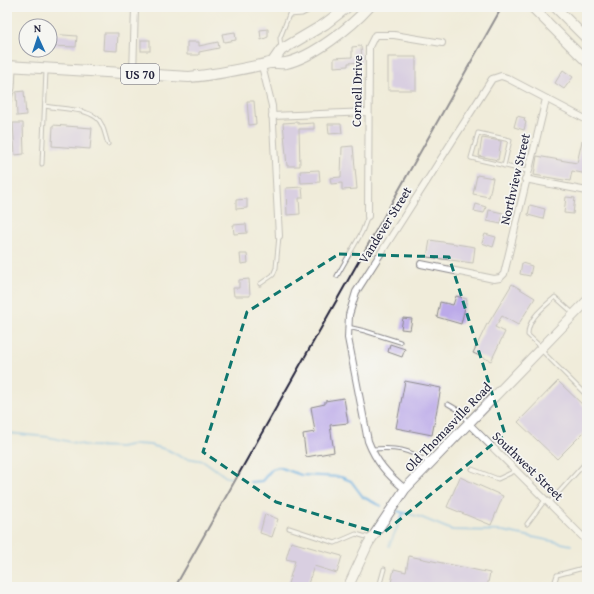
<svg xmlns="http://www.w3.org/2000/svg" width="594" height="594" font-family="'Gentium Book Plus',serif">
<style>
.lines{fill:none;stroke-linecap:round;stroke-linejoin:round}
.stream{stroke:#6aafe0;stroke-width:2}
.building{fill:#bcaae9}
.lane-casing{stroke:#89878a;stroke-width:5}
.street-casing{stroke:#89878a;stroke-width:8}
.secondary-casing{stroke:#89878a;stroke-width:11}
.primary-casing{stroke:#89878a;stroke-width:12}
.lane{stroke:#fff;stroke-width:3}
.street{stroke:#fff;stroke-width:6}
.secondary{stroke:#fff;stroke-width:9}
.primary{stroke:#fff;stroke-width:10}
.rail{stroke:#22223b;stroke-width:2}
.marked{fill:none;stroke:#0f766e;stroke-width:3;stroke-dasharray:8 5;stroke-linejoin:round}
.labels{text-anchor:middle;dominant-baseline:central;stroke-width:3.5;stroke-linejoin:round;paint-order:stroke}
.shield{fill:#f6f6f2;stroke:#626272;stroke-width:1}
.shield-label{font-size:12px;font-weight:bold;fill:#22223b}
.street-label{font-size:13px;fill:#22223b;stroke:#f6f6f2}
</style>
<rect width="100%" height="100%" fill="#f6f6f2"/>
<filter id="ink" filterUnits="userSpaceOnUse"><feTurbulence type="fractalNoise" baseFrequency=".025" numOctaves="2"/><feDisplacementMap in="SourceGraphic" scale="8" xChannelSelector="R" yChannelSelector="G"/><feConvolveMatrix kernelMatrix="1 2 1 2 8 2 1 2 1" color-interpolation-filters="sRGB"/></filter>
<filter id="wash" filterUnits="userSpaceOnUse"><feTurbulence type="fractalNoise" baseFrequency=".012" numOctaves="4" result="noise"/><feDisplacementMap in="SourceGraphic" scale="16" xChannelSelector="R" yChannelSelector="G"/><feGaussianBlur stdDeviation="0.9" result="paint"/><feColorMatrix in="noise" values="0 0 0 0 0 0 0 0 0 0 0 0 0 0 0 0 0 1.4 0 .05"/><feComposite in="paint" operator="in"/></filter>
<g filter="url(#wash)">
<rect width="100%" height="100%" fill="#f0ecda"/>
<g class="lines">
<!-- stream -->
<g class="stream">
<polyline points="583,7 587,9"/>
<polyline points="7,433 48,437 89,446 120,447 136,444 150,445 168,450 181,457 204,461 226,477 231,478"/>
<polyline points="250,482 262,481 272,469 279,467 301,475 341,477 351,481 363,497 381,506"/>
<polyline points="397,511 420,517 452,530 503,531 571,545"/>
<polyline points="389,546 403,514"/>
</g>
</g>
<g id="blocks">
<!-- building -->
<g class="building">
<polygon points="268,29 268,37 261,40 260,30"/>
<polygon points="235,32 236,40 224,42 222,34"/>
<polygon points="104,33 118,33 117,51 103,50"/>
<polygon points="50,34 77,36 76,47 50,46"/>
<rect x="141" y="40" width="9" height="11"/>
<polygon points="187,42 199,42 199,46 218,42 219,48 199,52 199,55 187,55"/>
<polygon points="361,46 362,62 348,63 348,66 334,67 334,58 352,57 352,47"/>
<rect x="388" y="57" width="28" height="33"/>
<polygon points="563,70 573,77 564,89 555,83"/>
<polygon points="24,91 26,115 17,116 16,92"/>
<polygon points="247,101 254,101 256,124 249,125"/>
<polygon points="517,116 525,118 524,121 526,122 524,130 514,127"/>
<polygon points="298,122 298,124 314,123 314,129 299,129 300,166 287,166 283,123"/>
<polygon points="13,123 23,123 24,154 15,155"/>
<polygon points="328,124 341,124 342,133 329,134"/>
<polygon points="53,125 92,128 90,149 52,146"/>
<polygon points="482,138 501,141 498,160 479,156"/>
<polygon points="582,141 587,142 587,174 572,171 570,181 534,175 537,156 577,163"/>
<polygon points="353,146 357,189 342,190 342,183 331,184 330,178 341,177 342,147"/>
<polygon points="319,170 320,182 301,183 300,171"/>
<polygon points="477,175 493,178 489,197 473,194"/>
<polygon points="302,187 303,198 299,198 300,214 287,215 286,188"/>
<polygon points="566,197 575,198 573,214 564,213"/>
<polygon points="247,199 247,208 236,209 236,200"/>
<polygon points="476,204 486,207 484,213 474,211"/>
<polygon points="530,205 545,209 543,219 528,215"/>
<polygon points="489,210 503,213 501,224 487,221"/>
<polygon points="246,224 247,233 234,234 233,225"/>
<polygon points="485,234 496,237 493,247 482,243"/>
<polygon points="430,240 475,247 473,263 427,257"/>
<polygon points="240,254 247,254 248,263 241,264"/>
<polygon points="522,263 532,266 530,276 520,274"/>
<polygon points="249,279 250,296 234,296 233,288 239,288 239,280"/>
<polygon points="512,284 535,298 518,325 502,316 495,327 505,332 491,361 473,353 487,324 488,324"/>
<polygon points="456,296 467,299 461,324 437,317 440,302 453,305"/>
<polygon points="403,318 412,319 410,330 401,329"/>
<polygon points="390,344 405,349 402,357 388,352"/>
<polygon points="405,381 441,388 432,435 396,428"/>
<polygon points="558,381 587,409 587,429 557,459 518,422"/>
<polygon points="344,398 348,423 330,425 334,452 306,457 303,434 315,432 311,407 325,404 325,401"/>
<polygon points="460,477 503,496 491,525 447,507"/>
<polygon points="265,514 278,519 272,537 260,533"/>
<polygon points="291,542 342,556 337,573 314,566 307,587 287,587 295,561 286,559"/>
<polygon points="409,556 490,573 487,587 402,587 402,585 391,583 394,569 406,572"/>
</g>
</g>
</g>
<g filter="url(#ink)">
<use href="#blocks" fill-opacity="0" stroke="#89878a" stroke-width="1"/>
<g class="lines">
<defs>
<g id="lane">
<polyline points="289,15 302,14 316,7"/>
<polyline points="281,49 280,38 292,7"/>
<polyline points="7,82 13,82"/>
<path d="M45,106C60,109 84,108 97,118C104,124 105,136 108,144"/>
<polyline points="7,108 13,88 14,68"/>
<polyline points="42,164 46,71"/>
<polyline points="504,166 510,140 478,133 471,158 527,171"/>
<polyline points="337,276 362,232 368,216"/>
<polyline points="260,284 273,275 276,268 279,236"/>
<polyline points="348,327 365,331 400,342"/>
<path d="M541,347L528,335C528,318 543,308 555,297L573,313"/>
<polyline points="541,350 587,396"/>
<polyline points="448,404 460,411 468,423"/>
<path d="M372,449C396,447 408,449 428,462"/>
<polyline points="472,469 498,479 515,471"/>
<polyline points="550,502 587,461"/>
<polyline points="527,524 545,500"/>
<polyline points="289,528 335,543 356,534 370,538"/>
<polyline points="583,536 587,533"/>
<polyline points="379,587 384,569"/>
<polyline points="557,587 555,581 557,575 587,567"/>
<polyline points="582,587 586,587"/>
</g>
<g id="street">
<polyline points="262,66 272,106 279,236"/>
<polyline points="133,74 135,7"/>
<polyline points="272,116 368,112"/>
<polyline points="525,179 587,191"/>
<polyline points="368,216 369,47 375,35 394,35 442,43"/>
<polyline points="421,264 494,279 500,278 504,274 546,99"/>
<polyline points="469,424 587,541"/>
<path d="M405,489C388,475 376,462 368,441L348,338L349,315L356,292L492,79L501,76L507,78L587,120"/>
</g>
<g id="secondary">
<polyline points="532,7 587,62"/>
<polyline points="555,7 587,39"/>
<polyline points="348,587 368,544 405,489 587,301"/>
</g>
<g id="primary">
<polyline points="272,63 281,50 325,24 347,7"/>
<path d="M7,66L189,77C217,75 243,69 270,63C275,62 281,64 286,63C313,57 351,27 369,7"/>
</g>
</defs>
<!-- lane casing -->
<use href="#lane" class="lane-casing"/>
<!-- street casing -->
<use href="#street" class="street-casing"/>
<!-- secondary casing -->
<use href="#secondary" class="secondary-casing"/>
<!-- primary casing -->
<use href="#primary" class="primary-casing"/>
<!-- lane -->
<use href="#lane" class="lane"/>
<!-- street -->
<use href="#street" class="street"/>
<!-- secondary -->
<use href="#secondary" class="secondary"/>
<!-- primary -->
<use href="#primary" class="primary"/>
<!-- rail -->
<polyline class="rail" points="175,587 502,7"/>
</g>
</g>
<!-- marked area -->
<path d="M0 0H594V594H0ZM339,254L449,257L505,434L382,534L276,502L203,452L247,312Z" fill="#f0ecda" fill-opacity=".55" fill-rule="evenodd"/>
<path class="marked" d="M339,254L449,257L505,434L382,534L276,502L203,452L247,312Z"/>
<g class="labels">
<!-- shield labels -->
<rect class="shield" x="121" y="64" width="38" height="20" rx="3"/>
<g class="shield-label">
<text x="140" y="74">US 70</text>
</g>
<!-- street labels -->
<g class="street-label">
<text transform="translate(357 91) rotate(-89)">Cornell Drive</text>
<text transform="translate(515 179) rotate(-77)">Northview Street</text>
<text transform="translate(385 225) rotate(-58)">Vandever Street</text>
<text transform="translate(448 427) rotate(-46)">Old Thomasville Road</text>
<text transform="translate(528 466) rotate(44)">Southwest Street</text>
</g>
</g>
<!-- margin -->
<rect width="594" height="594" fill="none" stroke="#f6f6f2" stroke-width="24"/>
<!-- north arrow -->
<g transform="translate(38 38) rotate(357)"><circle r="19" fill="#f6f6f2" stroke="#a1a1a9"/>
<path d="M0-3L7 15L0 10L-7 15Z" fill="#1f6fb2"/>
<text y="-6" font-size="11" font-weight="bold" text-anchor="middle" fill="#22223b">N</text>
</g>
</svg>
